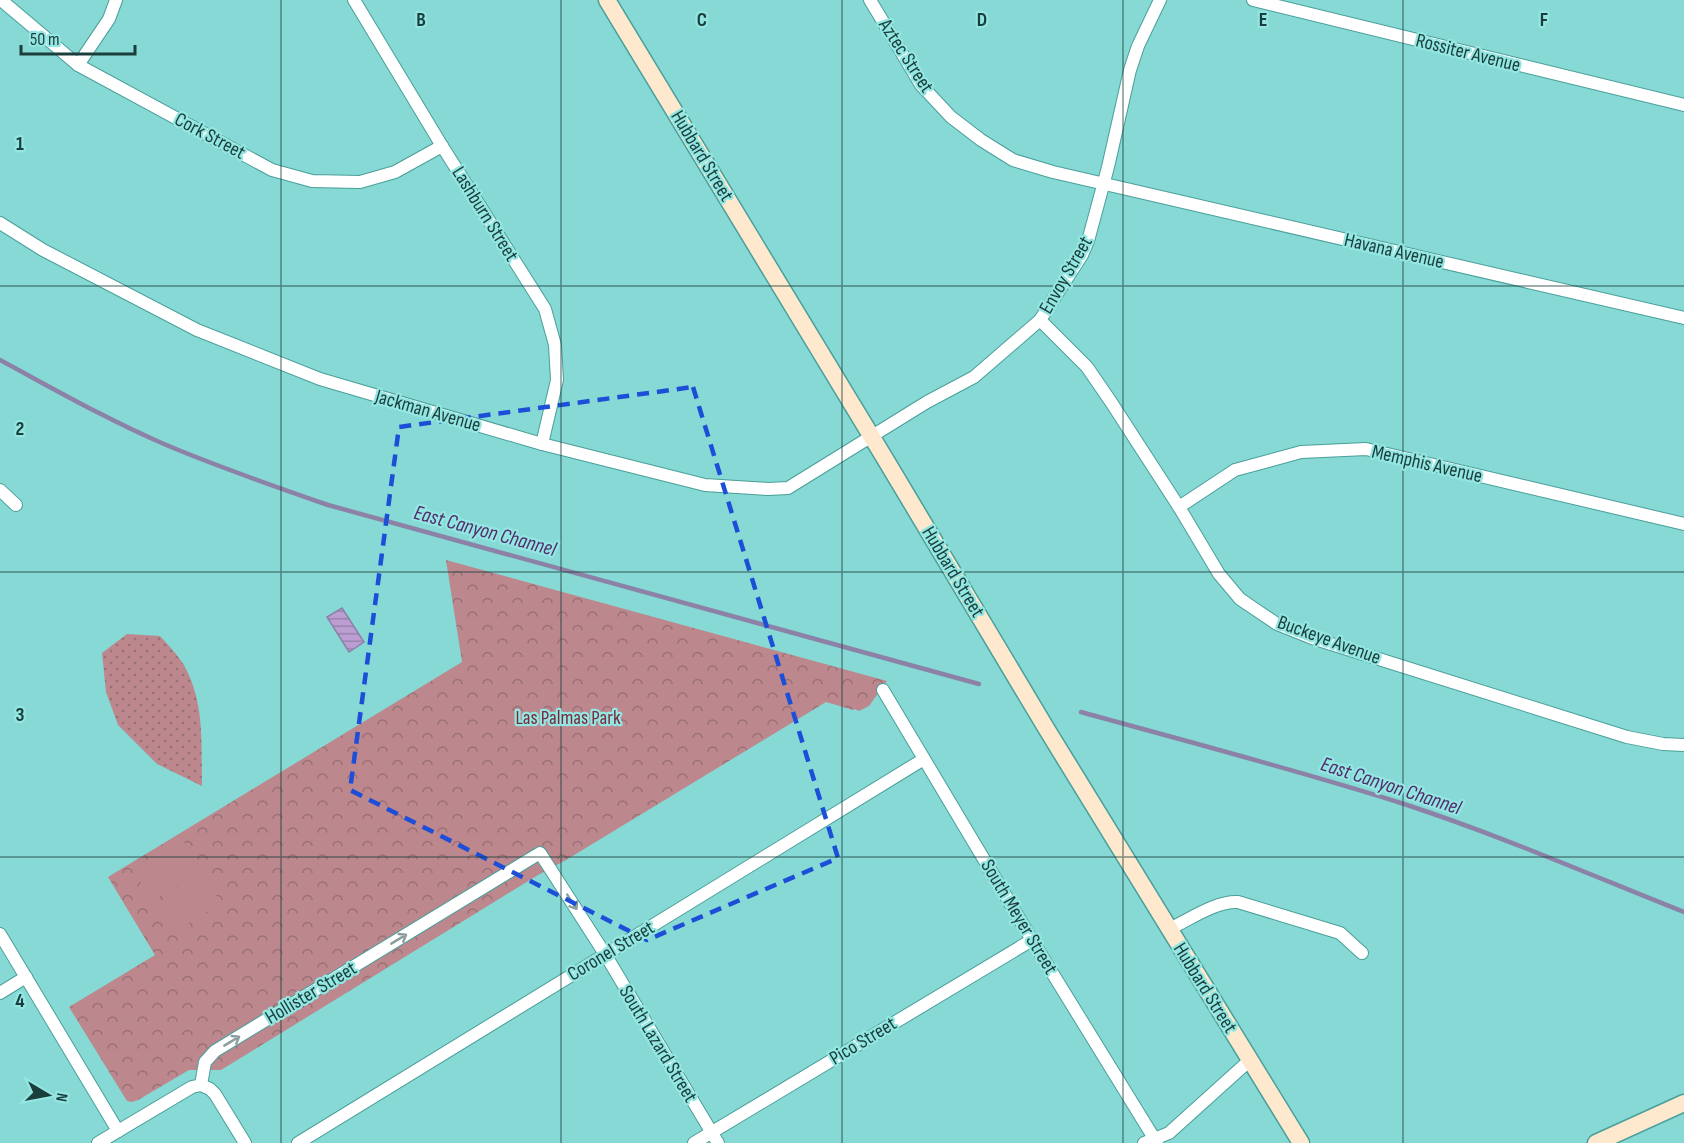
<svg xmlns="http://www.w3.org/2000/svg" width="1684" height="1143" font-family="'Sofia Sans Condensed',sans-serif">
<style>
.grass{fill:url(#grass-dots)}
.park{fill:url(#park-crowns)}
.garden{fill:#bd878e}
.water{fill:url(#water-rules);stroke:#8c81a6;stroke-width:1.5}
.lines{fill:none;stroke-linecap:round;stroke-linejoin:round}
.stream{stroke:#8c81a6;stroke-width:4.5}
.minor-casing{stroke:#4a9f9a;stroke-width:14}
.secondary-casing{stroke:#4a9f9a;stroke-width:19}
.minor{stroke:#fff;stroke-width:12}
.secondary{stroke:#fee9ce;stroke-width:16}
.oneway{stroke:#8c9e9e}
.marked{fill:none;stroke:#1d4ed8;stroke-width:4.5;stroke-dasharray:12 8;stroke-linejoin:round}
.grid{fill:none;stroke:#1a3e3c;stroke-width:1.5;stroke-opacity:0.55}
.labels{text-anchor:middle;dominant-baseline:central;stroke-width:4.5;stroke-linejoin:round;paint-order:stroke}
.street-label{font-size:20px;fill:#1a3e3c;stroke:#93e6e1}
.park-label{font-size:20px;fill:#79293a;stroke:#93e6e1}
.water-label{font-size:21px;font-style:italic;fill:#532c6c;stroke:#93e6e1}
.grid-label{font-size:20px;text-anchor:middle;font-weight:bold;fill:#1a3e3c;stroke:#93e6e1;stroke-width:4.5;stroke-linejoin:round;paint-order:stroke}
</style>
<defs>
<pattern id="grass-dots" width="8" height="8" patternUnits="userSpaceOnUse" patternTransform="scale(1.5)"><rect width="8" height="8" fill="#bd878e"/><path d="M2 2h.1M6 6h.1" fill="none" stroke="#997075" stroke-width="1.8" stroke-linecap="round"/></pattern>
<pattern id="park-crowns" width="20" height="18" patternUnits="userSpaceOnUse" patternTransform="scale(1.5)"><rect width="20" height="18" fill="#bd878e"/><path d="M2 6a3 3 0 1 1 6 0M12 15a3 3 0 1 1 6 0" fill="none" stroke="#997075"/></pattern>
<pattern id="water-rules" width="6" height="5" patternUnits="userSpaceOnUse" patternTransform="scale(1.5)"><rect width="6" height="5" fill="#bd9ed3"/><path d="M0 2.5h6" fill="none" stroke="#9982ac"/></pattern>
</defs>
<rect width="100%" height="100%" fill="#86d9d4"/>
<!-- grass -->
<path class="grass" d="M127,634L160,636C169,646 180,657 186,669C205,706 201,745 202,786L157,764L118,725L106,692L102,653Z"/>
<!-- park -->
<polygon class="park" points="446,560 887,681 869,706 859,711 855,709 853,710 826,702 566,860 538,875 221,1070 189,1070 138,1100 132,1102 127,1101 69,1007 155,955 108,877 462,662"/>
<!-- garden -->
<g class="garden">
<polygon points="184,842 202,871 152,901 134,872"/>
<polygon points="204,874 221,903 172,934 154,905"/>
</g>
<!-- water -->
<polygon class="water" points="342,608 364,642 349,652 327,617"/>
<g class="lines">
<!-- stream -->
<g class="stream">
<path d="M0,360C54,389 108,420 164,444C218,467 273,486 328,505L979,684"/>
<path d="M1081,712C1189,742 1297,770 1404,804C1499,835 1591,875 1684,912"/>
</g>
<defs>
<g id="minor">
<polyline points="1,0 78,65 272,170 312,181 360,182 395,172 442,146"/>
<polyline points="354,0 442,146 545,309 555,345 557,380 542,444"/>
<polyline points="870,0 921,85 951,117 981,140 1013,160 1053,172 1684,318"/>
<polyline points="1253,0 1684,105"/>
<polyline points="78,65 109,19 116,0"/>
<polyline points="0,223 43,250 197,330 320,379 542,444 705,485 768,489 788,488 927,402 974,377 1040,320 1082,255 1088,241 1108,167 1130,70 1138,46 1160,0"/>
<polyline points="1040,320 1087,367 1111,402 1179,507 1219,574 1240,599 1277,624 1312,638 1627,737 1663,744 1684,745"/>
<polyline points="0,490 16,505"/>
<polyline points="1179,507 1235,470 1301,452 1366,449 1684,524"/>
<polyline points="883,690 1032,940 1157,1143"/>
<path d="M1169,929C1189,920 1215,901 1238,902L1340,933L1362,953"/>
<polyline points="0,934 118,1131"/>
<polyline points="0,993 26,977"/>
<polyline points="201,1085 205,1062 215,1051 540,853 605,954 718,1143"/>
<polyline points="201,1085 210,1089 215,1094 245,1143"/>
<polyline points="98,1143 192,1087 201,1085"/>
<polyline points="298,1143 924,759"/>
<polyline points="694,1143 1032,940"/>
<polyline points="1144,1143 1169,1133 1250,1060"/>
</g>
<g id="secondary">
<polyline points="607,0 887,462 1046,728 1301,1143"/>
<polyline points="1596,1143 1684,1103"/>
</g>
</defs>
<!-- minor casing -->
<use href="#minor" class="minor-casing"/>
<!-- secondary casing -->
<use href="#secondary" class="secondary-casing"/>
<!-- minor -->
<use href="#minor" class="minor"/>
<!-- secondary -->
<use href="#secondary" class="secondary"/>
</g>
<!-- one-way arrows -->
<defs><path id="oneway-shaft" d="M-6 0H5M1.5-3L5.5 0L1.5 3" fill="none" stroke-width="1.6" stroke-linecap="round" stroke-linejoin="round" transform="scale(1.5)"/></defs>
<g class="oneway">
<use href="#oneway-shaft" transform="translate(572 902) rotate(57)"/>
<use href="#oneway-shaft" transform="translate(399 939) rotate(-31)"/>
<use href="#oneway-shaft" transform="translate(232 1041) rotate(-31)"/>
</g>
<!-- marked area -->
<path class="marked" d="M693,387L838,858L647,940L350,790L399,427Z"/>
<!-- grid -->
<path class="grid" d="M281,0V1143M561,0V1143M842,0V1143M1123,0V1143M1403,0V1143M0,286H1684M0,572H1684M0,857H1684"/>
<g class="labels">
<!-- street labels -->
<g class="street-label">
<text transform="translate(1468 53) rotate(14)">Rossiter Avenue</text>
<text transform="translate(906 56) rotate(57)">Aztec Street</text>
<text transform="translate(210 136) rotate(28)">Cork Street</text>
<text transform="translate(702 156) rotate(59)">Hubbard Street</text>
<text transform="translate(485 214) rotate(58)">Lashburn Street</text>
<text transform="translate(1394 251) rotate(13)">Havana Avenue</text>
<text transform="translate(1066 275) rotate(-60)">Envoy Street</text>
<text transform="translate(428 411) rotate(16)">Jackman Avenue</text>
<text transform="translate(1427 464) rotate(13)">Memphis Avenue</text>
<text transform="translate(953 572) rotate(59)">Hubbard Street</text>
<text transform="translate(1329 640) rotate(20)">Buckeye Avenue</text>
<text transform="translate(1019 917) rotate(59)">South Meyer Street</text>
<text transform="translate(611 951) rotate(-31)">Coronel Street</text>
<text transform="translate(1205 988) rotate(58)">Hubbard Street</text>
<text transform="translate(311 993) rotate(-31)">Hollister Street</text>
<text transform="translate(863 1041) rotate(-31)">Pico Street</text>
<text transform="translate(658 1044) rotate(59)">South Lazard Street</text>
</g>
<!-- park labels -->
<g class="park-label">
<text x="568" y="718">Las Palmas Park</text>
</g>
<!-- water labels -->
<g class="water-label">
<text transform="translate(485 531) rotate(15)">East Canyon Channel</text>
<text transform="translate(1391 786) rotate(18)">East Canyon Channel</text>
</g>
</g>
<g class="grid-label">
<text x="421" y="26">B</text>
<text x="702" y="26">C</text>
<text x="982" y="26">D</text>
<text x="1263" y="26">E</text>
<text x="1544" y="26">F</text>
<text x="20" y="150">1</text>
<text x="20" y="435">2</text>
<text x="20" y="721">3</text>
<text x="20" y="1007">4</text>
</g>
<!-- north arrow -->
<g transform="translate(48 1095) rotate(100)" stroke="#93e6e1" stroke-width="4.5" paint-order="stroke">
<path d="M0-4.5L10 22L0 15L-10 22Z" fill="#1a3e3c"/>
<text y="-9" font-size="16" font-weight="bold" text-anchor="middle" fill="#1a3e3c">N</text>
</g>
<!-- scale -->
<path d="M21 45v9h114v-9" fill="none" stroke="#1a3e3c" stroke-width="3"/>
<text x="30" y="45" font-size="18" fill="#1a3e3c" stroke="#93e6e1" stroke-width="4.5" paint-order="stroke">50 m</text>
</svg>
